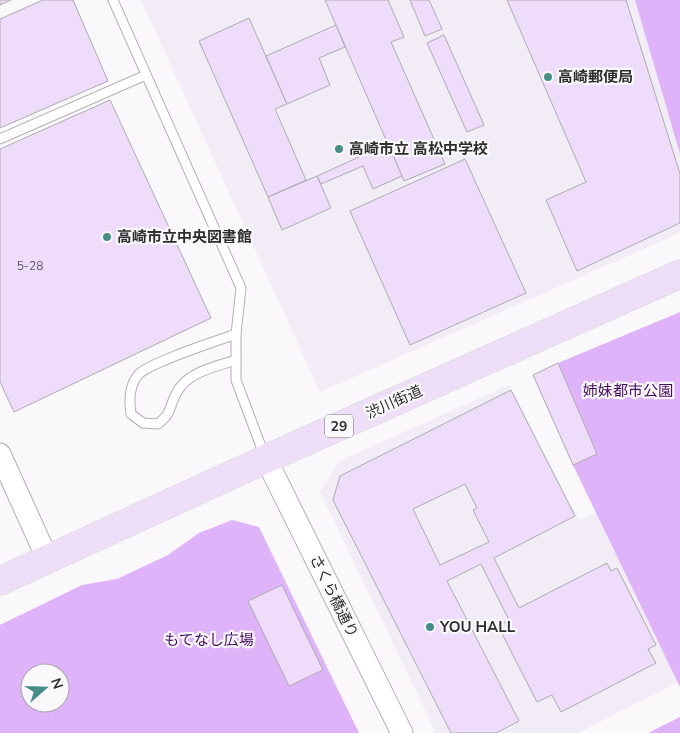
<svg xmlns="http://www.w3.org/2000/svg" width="680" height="733" font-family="'Nunito Sans','Noto Sans JP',sans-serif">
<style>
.built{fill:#f2ecf6}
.green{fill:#deb3fa;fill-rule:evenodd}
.building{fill:#eedcfa;stroke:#adabae;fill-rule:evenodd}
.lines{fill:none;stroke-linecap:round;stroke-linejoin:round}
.service-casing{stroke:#b2b0b3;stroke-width:11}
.tertiary-casing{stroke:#b2b0b3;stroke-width:23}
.primary-casing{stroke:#d5d5d5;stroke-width:29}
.service{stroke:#fff;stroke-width:9}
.tertiary{stroke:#fff;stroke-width:21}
.primary{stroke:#eedef8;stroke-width:28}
.poi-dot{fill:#468d87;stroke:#fbf8fc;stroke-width:2}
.labels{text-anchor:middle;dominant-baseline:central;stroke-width:4.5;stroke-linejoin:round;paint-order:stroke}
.number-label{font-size:12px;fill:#5e5a62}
.shield{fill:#fbf8fc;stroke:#6c6b6c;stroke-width:1}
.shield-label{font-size:14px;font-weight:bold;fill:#2e2e2f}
.poi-label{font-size:15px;font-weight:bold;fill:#2e2e2f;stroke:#fbf8fc;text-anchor:start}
.park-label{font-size:15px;fill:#460a61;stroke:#fbf8fc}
.street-label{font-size:15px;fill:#2e2e2f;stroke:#fbf8fc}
</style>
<rect width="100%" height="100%" fill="#fbf8fc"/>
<!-- built -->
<g class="built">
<polygon points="141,0 635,0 680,154 680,233 320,392"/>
<polygon points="509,385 579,520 596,513 678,682 578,733 436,733 320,492 339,461"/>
</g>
<!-- green -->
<g class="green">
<polygon points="635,0 680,0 680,154"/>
<polygon points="680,312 680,687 573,465 597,454 558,363"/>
<path d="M232,520L259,527L359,733H0V625L82,585L117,579L168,555L199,533ZM30,673H60V703H30Z"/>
<polygon points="680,717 680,733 648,733"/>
</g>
<!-- building -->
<g class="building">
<polygon points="0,0 11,0 0,5"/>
<polygon points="43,0 73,0 108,81 0,128 0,19"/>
<polygon points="325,0 388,0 404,37 391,42 445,164 404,181"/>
<polygon points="410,0 429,0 442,29 425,36"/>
<polygon points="507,0 626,0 680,174 680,223 577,271 546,200 586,182"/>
<polygon points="249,18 287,104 275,109 306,180 268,197 199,41"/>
<polygon points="336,25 345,47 319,58 330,85 287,104 266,56"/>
<polygon points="444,35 484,125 467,132 427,43"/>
<polygon points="110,100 211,318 14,412 0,382 0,149"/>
<polygon points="388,144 402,176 373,189 363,166 321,184 317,176"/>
<polygon points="465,159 526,293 410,345 350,211"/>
<polygon points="317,176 331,208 282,230 268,197"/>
<polygon points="558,363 597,454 573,465 533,375"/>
<path d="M511,390L575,516L494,558L519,608L607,563L611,571L617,568L656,645L648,649L656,663L561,712L552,695L537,702L498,626L509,620L481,564L447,581L519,721L496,733H451L333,500L340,476ZM465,484L477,508L473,510L489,542L440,565L413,509Z"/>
<polygon points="282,585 323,670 289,686 248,601"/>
</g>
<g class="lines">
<defs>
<g id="service">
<polyline points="113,0 241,288 236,334 236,380 265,457"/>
<polyline points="0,139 146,75"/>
<path d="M236,334C217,341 151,362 139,374C129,385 129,401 131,414L143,423L158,424C173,411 168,409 176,394C186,372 215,367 236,360"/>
</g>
<g id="tertiary">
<polyline points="0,454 47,558"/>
<polyline points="266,459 402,733"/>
</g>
<polyline id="primary" points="0,581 266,459 680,274"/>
</defs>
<!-- service casing -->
<use href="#service" class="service-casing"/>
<!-- tertiary casing -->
<use href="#tertiary" class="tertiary-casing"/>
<!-- primary casing -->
<use href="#primary" class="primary-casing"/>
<!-- service -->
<use href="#service" class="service"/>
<!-- tertiary -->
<use href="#tertiary" class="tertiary"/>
<!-- primary -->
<use href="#primary" class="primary"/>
</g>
<!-- markers -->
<g class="poi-dot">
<circle cx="548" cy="77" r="5"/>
<circle cx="339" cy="149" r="5"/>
<circle cx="107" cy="237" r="5"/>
<circle cx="430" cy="627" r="5"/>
</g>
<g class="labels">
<!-- number labels -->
<g class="number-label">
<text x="30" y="266">5-28</text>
</g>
<!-- shield labels -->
<rect class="shield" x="325" y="414.5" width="28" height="23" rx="4"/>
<g class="shield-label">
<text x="339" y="426">29</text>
</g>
<!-- poi labels -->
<g class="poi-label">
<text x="558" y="77">高崎郵便局</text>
<text x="349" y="149">高崎市立 高松中学校</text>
<text x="117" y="237">高崎市立中央図書館</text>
<text x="440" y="627">YOU HALL</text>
</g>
<!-- park labels -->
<g class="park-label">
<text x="628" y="391">姉妹都市公園</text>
<text x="209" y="640">もてなし広場</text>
</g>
<!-- street labels -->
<g class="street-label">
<text transform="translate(394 402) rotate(-24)">渋川街道</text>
<text transform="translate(334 596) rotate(64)">さくら橋通り</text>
</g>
</g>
<!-- north arrow -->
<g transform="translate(45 688) rotate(70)"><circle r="24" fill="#fbf8fc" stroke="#a9a7aa"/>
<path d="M0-4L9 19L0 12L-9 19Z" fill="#468d87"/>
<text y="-8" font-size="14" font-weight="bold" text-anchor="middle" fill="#2e2e2f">N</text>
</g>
</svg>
